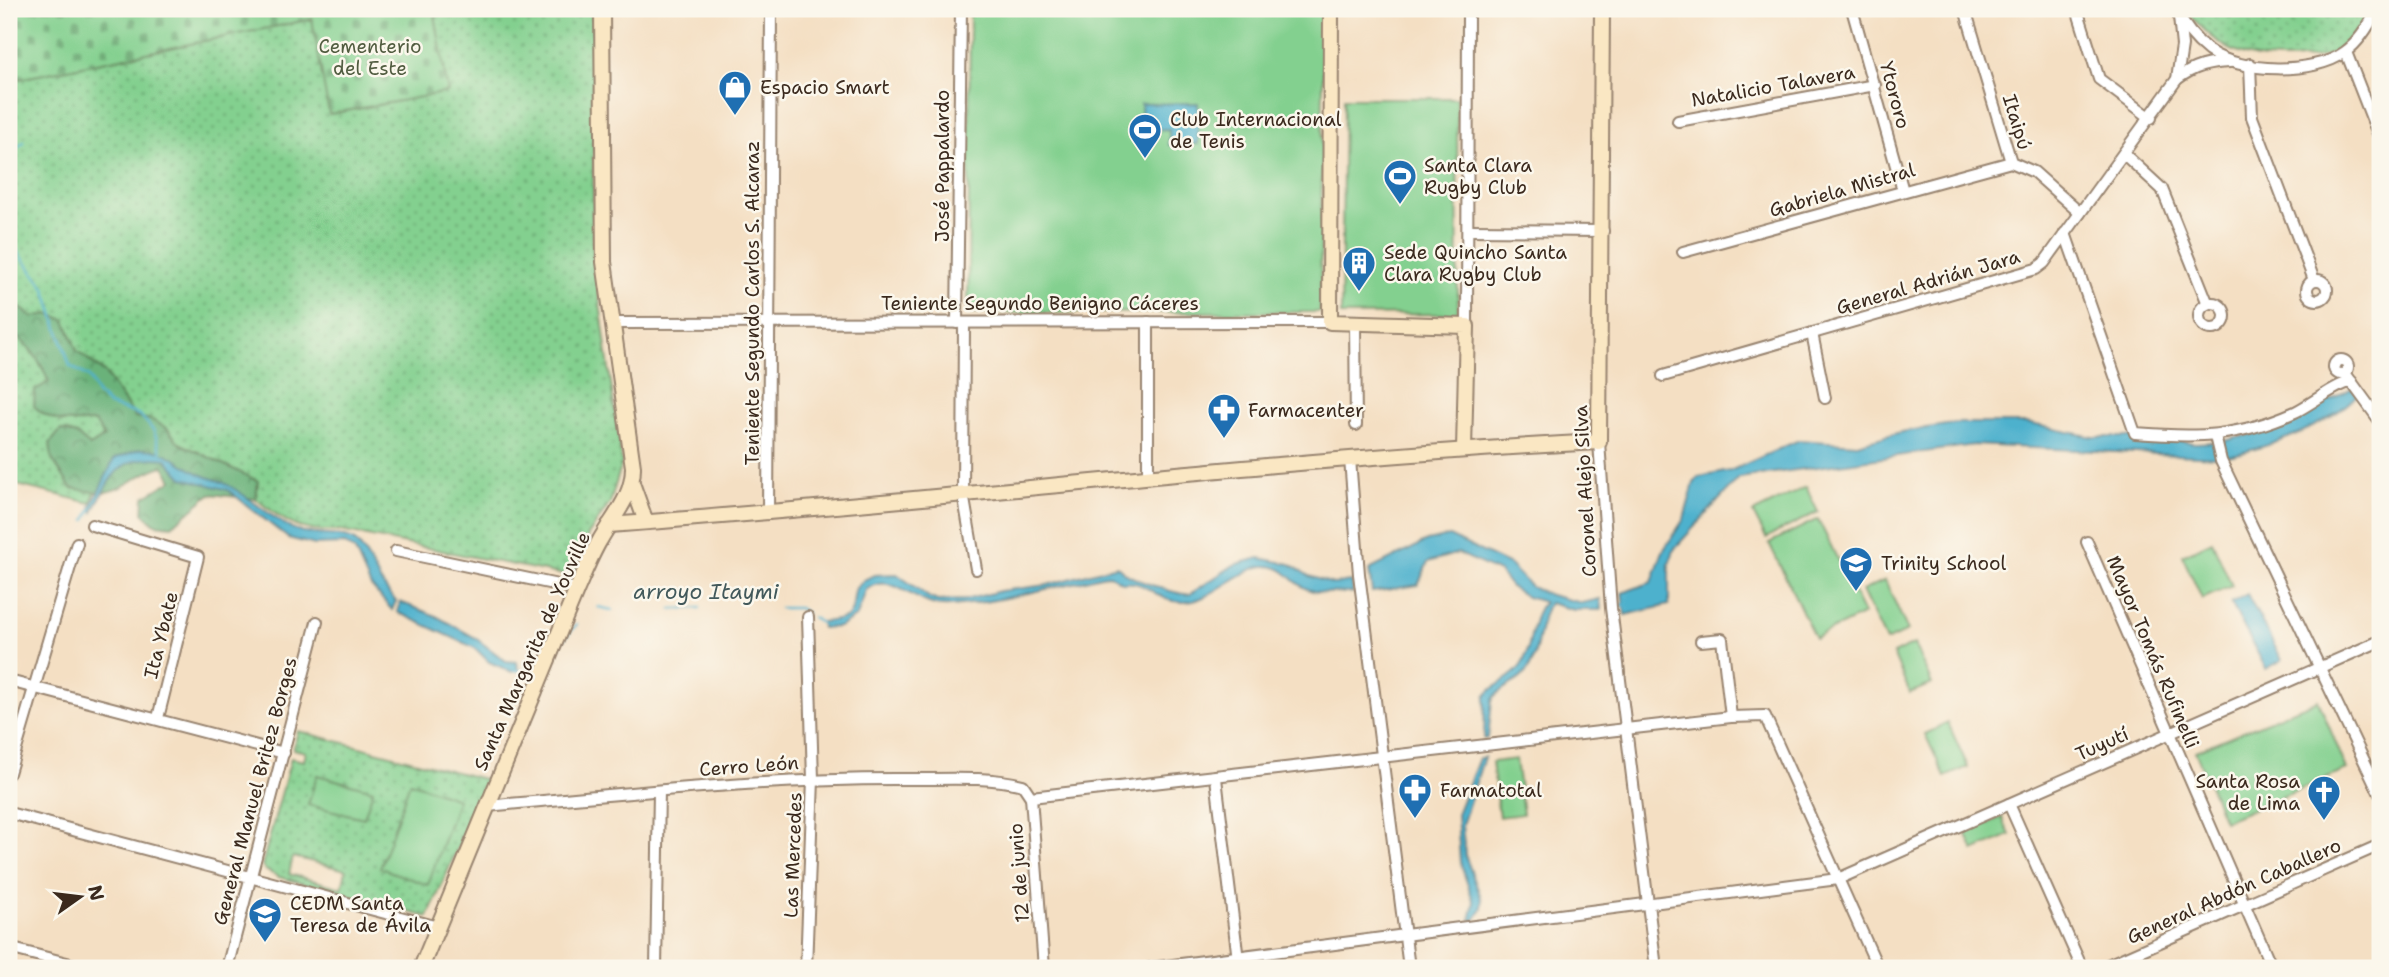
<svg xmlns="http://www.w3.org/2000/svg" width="2389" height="977" font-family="'Shantell Sans',sans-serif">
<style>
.grass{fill:url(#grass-dots);stroke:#5f7d56;stroke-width:2;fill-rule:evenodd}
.forest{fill:url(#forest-crowns);stroke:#526e4c;stroke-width:2}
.cemetery{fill:url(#cemetery-stones);stroke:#5f7d56;stroke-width:2}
.garden{fill:#83d08f;stroke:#5f7d56;stroke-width:2}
.water{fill:#4eb1cd;stroke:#446e76;stroke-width:2}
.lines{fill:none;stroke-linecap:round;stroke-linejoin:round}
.stream{stroke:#4eb1cd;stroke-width:2.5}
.street-casing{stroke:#988470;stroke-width:14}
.secondary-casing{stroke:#988470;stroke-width:18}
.street{stroke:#fff;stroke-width:10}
.secondary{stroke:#fae7c3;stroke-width:14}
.labels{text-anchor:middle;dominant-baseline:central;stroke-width:5;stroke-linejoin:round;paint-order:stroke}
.park-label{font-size:19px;fill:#515c40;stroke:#fbf7ec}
.street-label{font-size:19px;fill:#3b2a1e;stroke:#fbf7ec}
.poi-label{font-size:19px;fill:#3b2a1e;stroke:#fbf7ec;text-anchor:start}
.water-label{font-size:21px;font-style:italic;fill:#42595b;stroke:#fbf7ec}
</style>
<defs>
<pattern id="grass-dots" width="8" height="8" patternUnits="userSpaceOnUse" patternTransform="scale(1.75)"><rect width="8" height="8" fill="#83d08f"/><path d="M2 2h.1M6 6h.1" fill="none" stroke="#6ca974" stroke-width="1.8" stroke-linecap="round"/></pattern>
<pattern id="forest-crowns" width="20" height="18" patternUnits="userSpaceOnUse" patternTransform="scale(1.75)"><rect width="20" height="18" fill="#6ab27a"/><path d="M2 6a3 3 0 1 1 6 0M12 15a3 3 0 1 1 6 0" fill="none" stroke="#589163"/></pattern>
<pattern id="cemetery-stones" width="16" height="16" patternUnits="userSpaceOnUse" patternTransform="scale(1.75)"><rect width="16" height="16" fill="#83d08f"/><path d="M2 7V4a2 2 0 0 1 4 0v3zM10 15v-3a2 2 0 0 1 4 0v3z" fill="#6ca974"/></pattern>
</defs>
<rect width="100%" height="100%" fill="#fbf7ec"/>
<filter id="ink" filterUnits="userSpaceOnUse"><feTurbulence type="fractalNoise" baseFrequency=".0143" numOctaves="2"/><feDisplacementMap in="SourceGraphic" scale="14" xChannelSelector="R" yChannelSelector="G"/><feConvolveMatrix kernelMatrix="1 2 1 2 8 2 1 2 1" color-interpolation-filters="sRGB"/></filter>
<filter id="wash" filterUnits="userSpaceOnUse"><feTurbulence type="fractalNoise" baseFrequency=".00686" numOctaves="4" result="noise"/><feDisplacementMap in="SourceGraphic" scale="28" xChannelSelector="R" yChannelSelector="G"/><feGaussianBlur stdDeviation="1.57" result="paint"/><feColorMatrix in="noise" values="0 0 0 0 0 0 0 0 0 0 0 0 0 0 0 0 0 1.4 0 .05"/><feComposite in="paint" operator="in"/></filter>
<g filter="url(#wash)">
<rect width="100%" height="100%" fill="#f4dfc3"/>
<!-- grass -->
<g class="grass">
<path d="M434,9H594L593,253L622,463L610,503L588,535L575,577L341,531C300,533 287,524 256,499L258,481L179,443L168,429L152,420L135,417L104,372L77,351L65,320L49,314L32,317L18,306L9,271V81L312,19L330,114L447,92Z"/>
<path d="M2185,9H2371C2361,25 2350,44 2332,53C2323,58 2311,58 2301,59C2245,64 2220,51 2185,9Z"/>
<path d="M9,331C42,351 51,387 62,422H96L104,437L90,446L77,435L71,488L95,491L91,503L9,483Z"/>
<path d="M298,731L487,780L428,917L279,877L265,870L262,865L291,758L304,761L306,752L293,749ZM293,857L346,870L342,888L289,874Z"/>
</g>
<!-- forest -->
<path class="forest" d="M9,271L18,306L32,317L49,314L65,320L77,351L104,372L135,417L152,420L168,429L179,443L258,481L256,499L210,494L172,526L155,524L143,513L144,497L172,480L164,466C142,470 126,490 104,492C94,493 81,490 71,488L52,459L50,443L61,430L77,435L90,446L104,437L95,422C71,422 52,425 34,406L35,390L49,382C41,361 28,343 9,331Z"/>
<!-- cemetery -->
<polygon class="cemetery" points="9,9 434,9 448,92 329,114 312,19 9,81"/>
<!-- garden -->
<g class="garden">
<polygon points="970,9 1324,9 1320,312 968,313"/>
<polygon points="1344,98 1457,98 1458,314 1341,315"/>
<polygon points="1806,487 1818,512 1766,538 1753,513"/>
<polygon points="1818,519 1864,614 1815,638 1769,543"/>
<polygon points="2212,541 2232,586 2202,599 2182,555"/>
<polygon points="1885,580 1908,631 1886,641 1862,591"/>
<polygon points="1914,644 1932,684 1910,693 1893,654"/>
<polygon points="2318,700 2347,770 2224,821 2195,751"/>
<polygon points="1948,723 1968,767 1945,777 1925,734"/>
<polygon points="1516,759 1523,814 1499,817 1492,762"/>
<polygon points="317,775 373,790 364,818 308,805"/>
<polygon points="410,782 458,799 428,885 380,868"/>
<polygon points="2002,817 2010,835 1974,851 1966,833"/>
</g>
<!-- water -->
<g class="water">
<polygon points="1198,103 1198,144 1169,145 1169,129 1142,130 1141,104"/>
<path d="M2352,388L2357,395C2325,429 2268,447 2224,457L2220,442L2280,427Z"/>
<polygon points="1959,423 2026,423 2093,437 2156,437 2195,443 2214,442 2217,457 1974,445 1739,478 1675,548 1669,564 1669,605 1625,615 1622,593 1652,582 1663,551 1684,519 1694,483 1699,477 1730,471 1799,440 1857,444 1901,432"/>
<path d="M140,449C166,448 177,462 198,473C208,478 219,480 228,485C249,497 266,513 286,525C309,540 344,530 357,543C371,557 377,583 396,601L392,610L370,585L355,551L345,544L315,545L288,538L228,490L183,478L166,459C121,454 111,474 93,512L91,507L114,459Z"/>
<path d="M1449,536L1510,565L1531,587L1550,595L1582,603L1600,599L1601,610H1574L1549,603C1537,624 1541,647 1529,668C1521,684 1499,686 1492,701L1488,738L1484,739L1485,697C1494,683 1513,679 1522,664C1533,644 1530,618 1544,602L1527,597L1511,587L1499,572L1458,553L1428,562L1418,585L1372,592L1369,570L1427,541Z"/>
<path d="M1259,558L1290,564L1309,576L1333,584L1352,582L1353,593C1339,592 1318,595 1305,588C1290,580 1285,565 1264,566C1240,569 1210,601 1186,602C1158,604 1148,579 1123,583L1110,575C1098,575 1086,581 1073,583C1032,592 991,603 950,606C914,609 893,568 866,590L857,616L839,627L822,628L821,622C855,619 851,617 855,589L864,580L874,575L897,574L930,598L938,601L965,600L1000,591L1047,585L1116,566C1123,568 1121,572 1128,575C1139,581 1179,596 1190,594L1234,565Z"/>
<polygon points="2247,594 2282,660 2266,669 2231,603"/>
<polygon points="400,602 436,616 474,637 506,661 517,662 518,669 512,672 489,662 475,648 397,612"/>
<polygon points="1484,757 1462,825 1465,855 1482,900 1482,909 1475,920 1470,920 1474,903 1460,862 1457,814 1479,758"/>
</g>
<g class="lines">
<!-- stream -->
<g class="stream">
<polyline points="9,153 24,142"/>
<polyline points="9,240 45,288 70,366 89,377 97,394 109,405 140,415 154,431 161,452"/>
<polyline points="86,520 92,508"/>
<polyline points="1613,605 1627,605"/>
<polyline points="598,607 612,610"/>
<polyline points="780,608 799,608 807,613"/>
<polyline points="671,609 700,608"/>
<polyline points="812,617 824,625"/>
<polyline points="563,640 577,624"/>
<polyline points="513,670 526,671 540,665"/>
</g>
</g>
</g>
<g filter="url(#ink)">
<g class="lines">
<defs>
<g id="street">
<polyline points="1852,9 1903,191"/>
<polyline points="1965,9 2011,162 2034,172 2080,213"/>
<polyline points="2077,9 2099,79 2151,118"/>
<path d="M2175,9C2183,25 2195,40 2209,51C2240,73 2314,75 2345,52C2359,42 2370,24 2377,9"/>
<polyline points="2346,52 2380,139"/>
<polyline points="2250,64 2252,117 2314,280"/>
<path d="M2177,79C2195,66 2208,63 2230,62"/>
<polyline points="1678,121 1875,85"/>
<polyline points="2124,154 2162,189 2208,304"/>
<polyline points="1468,230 1603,231"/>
<path d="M2065,233L2135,433C2198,438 2236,438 2295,412C2310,405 2339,382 2352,382"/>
<polyline points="1683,252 2011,162"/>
<circle cx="2317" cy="290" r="10"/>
<circle cx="2212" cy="316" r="13"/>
<polyline points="1148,322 1148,475"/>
<polyline points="612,323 1330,322"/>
<polyline points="957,323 961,9"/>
<polyline points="964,323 963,493 976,569"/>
<polyline points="1355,323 1356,425"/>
<polyline points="1467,326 1468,9"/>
<polyline points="1812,333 1825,398"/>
<circle cx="2341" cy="367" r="7"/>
<polyline points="2345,373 2380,421"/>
<polyline points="1663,376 2036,269 2044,263 2177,79 2182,46 2179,17"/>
<polyline points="2215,436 2221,461 2380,794"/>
<polyline points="1599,442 1611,608 1656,968"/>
<polyline points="1350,459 1359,574 1409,968"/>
<polyline points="768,514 771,9"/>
<polyline points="92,525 198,557 158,718"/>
<polyline points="2087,542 2272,968"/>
<polyline points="396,551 577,589"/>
<polyline points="1701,641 1722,639 1731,717"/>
<polyline points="9,681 284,753"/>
<polyline points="9,773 77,543"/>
<polyline points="1216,778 1239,968"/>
<polyline points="1031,797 1731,717 1765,716 1878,968"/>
<polyline points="2009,804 2082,968"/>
<path d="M486,806C622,794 758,779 895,779C937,780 982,775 1023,785L1031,797L1044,968"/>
<polyline points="9,813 438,927"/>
<polyline points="9,948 86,968"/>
<polyline points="227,968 317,622"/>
<polyline points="656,968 659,791"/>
<polyline points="806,968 813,779 808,617"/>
<polyline points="1150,968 1838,879 2380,641"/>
<polyline points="2101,968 2380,845"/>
</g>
<g id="secondary">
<polyline points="1331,9 1330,322 1467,326 1464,449"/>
<polyline points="632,483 646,522"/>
<path d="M609,525C939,501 1268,459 1599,442L1602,9"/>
<path d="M421,968L577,589C584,573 591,555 600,540C614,515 633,497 633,467L604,262L602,9"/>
</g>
</defs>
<!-- street casing -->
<use href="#street" class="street-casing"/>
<!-- secondary casing -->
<use href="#secondary" class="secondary-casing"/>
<!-- street -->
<use href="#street" class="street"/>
<!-- secondary -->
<use href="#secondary" class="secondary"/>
</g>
</g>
<!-- icons -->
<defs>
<symbol id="shop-pin" viewBox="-11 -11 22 30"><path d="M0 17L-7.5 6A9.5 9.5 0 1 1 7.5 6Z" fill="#1f6fb2" stroke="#fbf7ec"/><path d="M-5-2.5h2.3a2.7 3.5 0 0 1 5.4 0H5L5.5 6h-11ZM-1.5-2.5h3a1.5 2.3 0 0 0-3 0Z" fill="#fff"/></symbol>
<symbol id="stadium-pin" viewBox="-11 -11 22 30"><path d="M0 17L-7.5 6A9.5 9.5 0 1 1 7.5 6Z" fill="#1f6fb2" stroke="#fbf7ec"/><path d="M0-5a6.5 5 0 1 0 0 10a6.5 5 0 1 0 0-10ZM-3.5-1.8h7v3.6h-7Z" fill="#fff"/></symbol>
<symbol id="building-pin" viewBox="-11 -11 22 30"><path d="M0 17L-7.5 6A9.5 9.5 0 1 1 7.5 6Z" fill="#1f6fb2" stroke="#fbf7ec"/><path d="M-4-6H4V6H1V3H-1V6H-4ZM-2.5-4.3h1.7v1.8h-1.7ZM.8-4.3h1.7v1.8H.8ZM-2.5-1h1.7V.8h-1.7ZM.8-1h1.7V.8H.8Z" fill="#fff"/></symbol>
<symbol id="pharmacy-pin" viewBox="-11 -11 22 30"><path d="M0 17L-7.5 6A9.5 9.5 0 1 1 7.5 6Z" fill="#1f6fb2" stroke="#fbf7ec"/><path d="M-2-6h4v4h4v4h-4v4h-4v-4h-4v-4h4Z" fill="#fff"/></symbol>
<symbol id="school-pin" viewBox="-11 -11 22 30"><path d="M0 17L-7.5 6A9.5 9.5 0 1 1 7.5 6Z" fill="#1f6fb2" stroke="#fbf7ec"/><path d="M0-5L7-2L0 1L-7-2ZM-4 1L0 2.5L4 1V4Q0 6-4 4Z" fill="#fff"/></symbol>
<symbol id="church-pin" viewBox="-11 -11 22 30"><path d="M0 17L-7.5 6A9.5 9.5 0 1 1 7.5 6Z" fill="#1f6fb2" stroke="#fbf7ec"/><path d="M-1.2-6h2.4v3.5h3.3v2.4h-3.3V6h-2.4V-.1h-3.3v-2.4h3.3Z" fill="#fff"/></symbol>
</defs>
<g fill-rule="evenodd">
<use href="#shop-pin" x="716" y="68" width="38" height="52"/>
<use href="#stadium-pin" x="1126" y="111" width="38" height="52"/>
<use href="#stadium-pin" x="1381" y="157" width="38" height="52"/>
<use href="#building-pin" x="1340" y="244" width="38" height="52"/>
<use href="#pharmacy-pin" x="1205" y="391" width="38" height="52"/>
<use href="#school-pin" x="1837" y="544" width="38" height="52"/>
<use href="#pharmacy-pin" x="1396" y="771" width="38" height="52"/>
<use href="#church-pin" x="2305" y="773" width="38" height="52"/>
<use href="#school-pin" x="246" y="895" width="38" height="52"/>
</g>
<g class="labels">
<!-- park labels -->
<g class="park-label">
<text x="370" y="46">Cementerio<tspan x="370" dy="22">del Este</tspan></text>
</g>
<!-- street labels -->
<g class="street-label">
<text transform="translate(1773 86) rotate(-10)">Natalicio Talavera</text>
<text transform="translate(1895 95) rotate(75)">Ytororo</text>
<text transform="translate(2017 122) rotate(73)">Itaipú</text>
<text transform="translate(942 166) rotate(-90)">José Pappalardo</text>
<text transform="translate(1842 190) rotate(-16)">Gabriela Mistral</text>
<text transform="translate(1928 282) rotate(-16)">General Adrián Jara</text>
<text transform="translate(752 303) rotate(-90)">Teniente Segundo Carlos S. Alcaraz</text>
<text x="1040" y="303">Teniente Segundo Benigno Cáceres</text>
<text transform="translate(1585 491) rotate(-93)">Coronel Alejo Silva</text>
<text transform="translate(161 635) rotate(-76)">Ita Ybate</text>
<text transform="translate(532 651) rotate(-66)">Santa Margarita de Youville</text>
<text transform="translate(2153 652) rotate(67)">Mayor Tomás Rufinelli</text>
<text transform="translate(2102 744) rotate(-24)">Tuyutí</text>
<text transform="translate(749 766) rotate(-4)">Cerro León</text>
<text transform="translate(255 791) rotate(-75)">General Manuel Britez Borges</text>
<text transform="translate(793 855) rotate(-88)">Las Mercedes</text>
<text transform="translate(1019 873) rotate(-94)">12 de junio</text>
<text transform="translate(2234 891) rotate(-24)">General Abdón Caballero</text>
</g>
<!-- poi labels -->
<g class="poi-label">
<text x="760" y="87">Espacio Smart</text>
<text x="1170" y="119">Club Internacional<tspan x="1170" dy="22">de Tenis</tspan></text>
<text x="1424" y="165">Santa Clara<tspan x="1424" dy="22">Rugby Club</tspan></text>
<text x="1384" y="252">Sede Quincho Santa<tspan x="1384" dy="22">Clara Rugby Club</tspan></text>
<text x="1248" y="410">Farmacenter</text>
<text x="1881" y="563">Trinity School</text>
<text x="2300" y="781" text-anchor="end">Santa Rosa<tspan x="2300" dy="22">de Lima</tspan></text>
<text x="1440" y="790">Farmatotal</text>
<text x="290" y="903">CEDM Santa<tspan x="290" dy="22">Teresa de Ávila</tspan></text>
</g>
<!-- water labels -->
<g class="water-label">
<text x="706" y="592">arroyo Itaymi</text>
</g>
</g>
<!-- margin -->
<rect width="2389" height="977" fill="none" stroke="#fbf7ec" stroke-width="35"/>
<!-- north arrow -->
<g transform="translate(80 897) rotate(76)" stroke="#fbf7ec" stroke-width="5" paint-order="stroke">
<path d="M0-5L12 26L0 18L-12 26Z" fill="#3b2a1e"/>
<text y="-10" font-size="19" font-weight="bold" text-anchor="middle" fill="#3b2a1e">N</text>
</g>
</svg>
